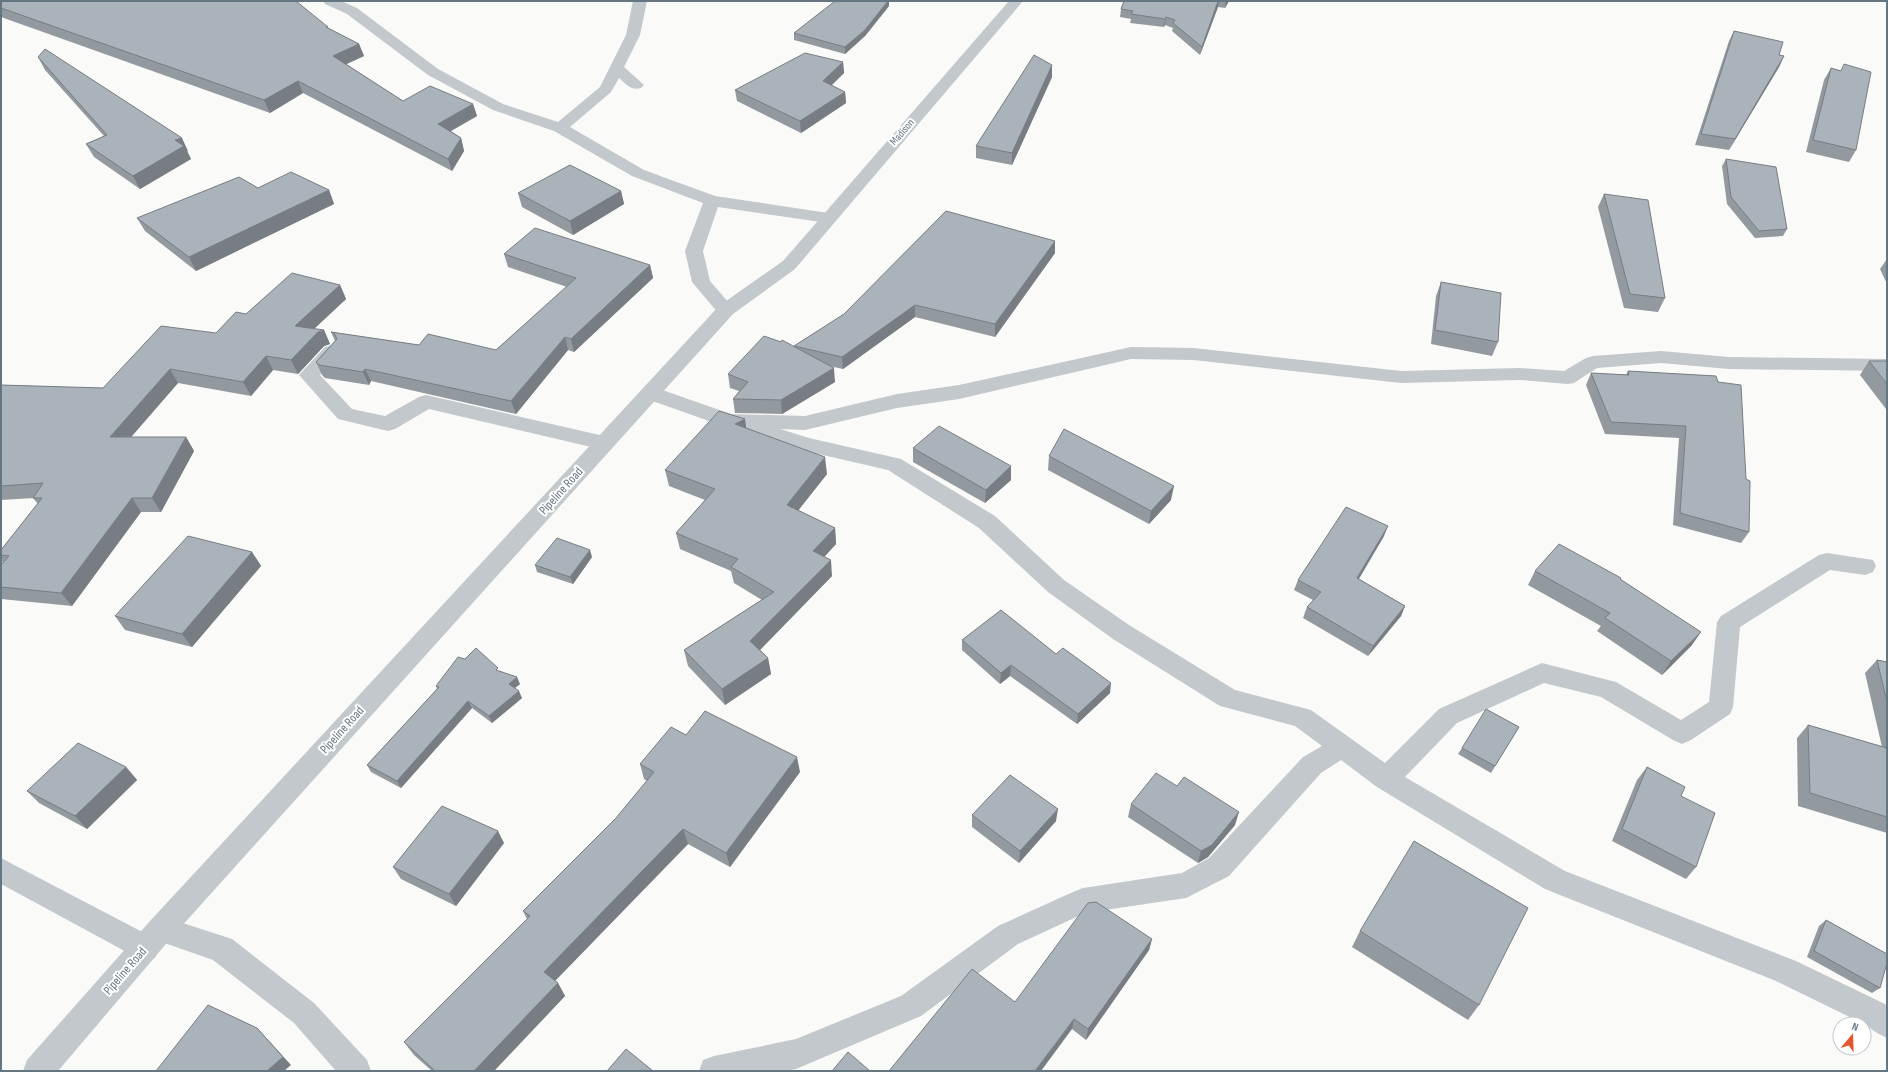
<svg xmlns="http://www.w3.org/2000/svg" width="1888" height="1072" font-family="'Sofia Sans Condensed',sans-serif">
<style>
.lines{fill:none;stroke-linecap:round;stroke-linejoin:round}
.minor{fill:#c3c8cc;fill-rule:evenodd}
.tertiary{fill:#c3c8cc;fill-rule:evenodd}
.wall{fill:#929a9f}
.shaded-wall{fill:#777d82}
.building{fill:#aab3b9;stroke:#777d82}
.labels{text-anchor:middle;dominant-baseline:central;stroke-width:4;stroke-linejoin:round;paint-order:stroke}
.far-street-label{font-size:11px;fill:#657683;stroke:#fff}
.street-label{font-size:13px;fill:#657683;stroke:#fff}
</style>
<rect width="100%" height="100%" fill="#fafaf8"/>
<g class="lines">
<!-- minor -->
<g class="minor">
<path d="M323,1H341L357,8L438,69L503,104L558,122L600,87L626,35L633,1H647L640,35L624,67L644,85L641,88C631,91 626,84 619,78L611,92L570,127L644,170L715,196L828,213L834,214L837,218L834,222L828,223L718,207L703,251L710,281L735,310L733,314L726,316L719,314L692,282L685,251L703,203L632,176L554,131L493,110L428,75L347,14L325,4Z"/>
<polygon points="332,345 339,347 342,351 320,375 352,409 385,416 419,397 426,395 604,436 611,438 614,443 611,448 604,450 429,409 395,429 388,431 338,419 299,375 325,347"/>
<polygon points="1131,347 1194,348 1401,371 1520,368 1564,371 1586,358 1593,356 1661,351 1729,357 1887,359 1887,371 1729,369 1661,363 1597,368 1574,383 1567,384 1520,380 1401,383 1194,360 1131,359 959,399 897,408 805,430 780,429 809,438 901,459 995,516 1064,580 1129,625 1235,690 1311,710 1385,763 1439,709 1542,663 1616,682 1681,720 1709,702 1717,622 1721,616 1819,555 1827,553 1873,560 1876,566 1873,572 1865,575 1830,570 1740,627 1733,707 1730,714 1691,740 1682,744 1673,740 1601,697 1544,683 1457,723 1405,777 1565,871 1796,961 1887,1005 1887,1038 1877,1033 1864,1024 1776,981 1545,889 1377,787 1341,760 1321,773 1229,876 1186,898 1085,913 1018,944 921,1016 796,1069 786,1071 699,1071 703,1060 714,1056 796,1039 901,996 998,926 1073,892 1083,888 1182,873 1209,858 1303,757 1322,746 1295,726 1220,706 1113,639 1048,592 979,528 888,470 801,450 723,426 644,398 641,393 644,388 651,386 731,414 805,416 897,394 959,385"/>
<polygon points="1,858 150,936 147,929 151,920 161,916 232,939 314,1003 367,1060 371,1071 336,1071 294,1023 213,960 156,940 159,948 155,958 145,962 1,884"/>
</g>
<!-- tertiary -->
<polygon class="tertiary" points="1009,1 1023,1 795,269 733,314 171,938 58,1071 23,1071 27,1060 151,920 719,306 783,261"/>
</g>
<!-- wall -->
<g class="wall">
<polygon points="1,1 328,28 359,44 364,56 346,64 403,101 473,104 477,116 451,131 461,138 464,151 452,171 303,93 270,113 1,17"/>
<polygon points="1124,1 1229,1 1225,8 1218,7 1200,55 1172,31 1173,28 1165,25 1164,27 1130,23 1131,19 1120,17 1121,9"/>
<polygon points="889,6 865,36 845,54 794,40 794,33"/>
<polygon points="1734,31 1779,55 1784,56 1779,67 1729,150 1695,145 1729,41"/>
<polygon points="38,57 188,151 187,151 191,159 140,189 94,157 86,144 104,136 45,70"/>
<polygon points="843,62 844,73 831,85 845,92 846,103 801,133 737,101 735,90"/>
<polygon points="1052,65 1052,77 1012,165 976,158 976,146"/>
<polygon points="1831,68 1856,150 1849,162 1806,152 1824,80"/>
<polygon points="1726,159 1787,229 1783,236 1755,238 1727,204 1722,166"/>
<polygon points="258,188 329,190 334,204 196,271 145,231 137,218"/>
<polygon points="621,191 624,204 573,235 522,207 518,193"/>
<polygon points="1604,194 1665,298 1658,312 1624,308 1598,207"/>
<polygon points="1055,253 995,337 915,317 843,369 829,366 835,382 782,414 735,413 733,399 739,391 730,388 728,374 794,347 794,346"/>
<polygon points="504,254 650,265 653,278 574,352 568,350 516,414 371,381 369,385 325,378 322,375 316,362 335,341 331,332 419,345 496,350 567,287 508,267"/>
<polygon points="1887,259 1887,284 1880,269"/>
<polygon points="1441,282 1498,342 1492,356 1431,344 1436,296"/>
<polygon points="340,285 346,299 314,329 324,330 330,344 324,346 298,374 273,370 251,396 178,383 131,437 186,437 194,451 161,512 141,512 72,606 1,599 1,565 3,562 1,560 1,550 38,504 33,498 34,498 1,500 1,385 103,388 216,333 246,314"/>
<polygon points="1869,361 1887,361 1887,409 1886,409 1860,375"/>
<polygon points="1628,371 1716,376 1749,532 1741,543 1673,525 1679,438 1605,434 1586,385 1591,373 1626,375"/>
<polygon points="745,419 746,428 827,474 798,510 835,528 836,544 824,557 832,576 760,650 768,658 771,674 725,705 688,666 684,650 762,600 734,583 731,571 680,549 676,533 705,500 669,486 665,470"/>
<polygon points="913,448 1011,466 1011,480 985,503 913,462"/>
<polygon points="1049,456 1171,500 1149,524 1048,470"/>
<polygon points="1384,536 1359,579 1405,606 1401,616 1368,656 1303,618 1307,607 1313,600 1294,590 1298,580"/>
<polygon points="252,552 261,566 192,647 125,630 115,616"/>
<polygon points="592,557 573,584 537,572 535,565"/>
<polygon points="1535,571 1620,579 1692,645 1662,675 1597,631 1601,626 1528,585"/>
<polygon points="962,640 1056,654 1110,693 1077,724 1010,676 1000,684 962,650"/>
<polygon points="1877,660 1887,662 1887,833 1798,806 1797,738 1808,725 1882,747 1865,673"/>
<polygon points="499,671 520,684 515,688 522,698 492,723 472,708 401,788 371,772 367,765 437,689 436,686"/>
<polygon points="1519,727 1491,773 1458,754 1462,748"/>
<polygon points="686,735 800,772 730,867 688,844 555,981 558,983 565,996 494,1071 432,1071 414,1055 404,1042 527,919 523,911 616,818 647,781 644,779 640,764"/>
<polygon points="126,767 137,780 87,829 39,803 27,791"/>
<polygon points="1647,767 1696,867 1686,879 1612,841 1637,780"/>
<polygon points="1131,804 1235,825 1208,857 1198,863 1128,817"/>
<polygon points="972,815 1056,821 1019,863 972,827"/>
<polygon points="504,843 456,906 401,879 393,867"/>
<polygon points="1826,920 1880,988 1872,993 1807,957 1819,926"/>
<polygon points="1360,931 1479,1005 1468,1020 1352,947"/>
<polygon points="1152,939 1149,950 1086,1040 1072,1029 1015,1002"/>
</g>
<!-- shaded-wall -->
<g class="shaded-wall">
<polygon points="888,1 889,1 889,6 865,36 845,54 845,47"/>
<polygon points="1218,1 1219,1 1218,7 1200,55 1202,47"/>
<polygon points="1226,1 1229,1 1225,8"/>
<polygon points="1166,17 1165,25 1164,27 1165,19"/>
<polygon points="359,44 364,56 338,68 333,56"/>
<polygon points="1784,56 1779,67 1729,150 1735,139"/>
<polygon points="843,62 844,73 824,93 823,81"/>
<polygon points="1052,65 1052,77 1012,165 1012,153"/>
<polygon points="298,81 303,93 270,113 264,100"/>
<polygon points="845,92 846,103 801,133 800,121"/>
<polygon points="473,104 477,116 442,136 438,124"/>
<polygon points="182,138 188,151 187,151 191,159 140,189 133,176 175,140"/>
<polygon points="461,138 464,151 452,171 448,159"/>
<polygon points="329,190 334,204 196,271 189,257"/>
<polygon points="621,191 624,204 573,235 570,221"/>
<polygon points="1055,241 1055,253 995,337 995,324"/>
<polygon points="650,265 653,278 574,352 571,339"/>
<polygon points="340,285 346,299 302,340 295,326"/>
<polygon points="915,305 915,317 843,369 842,357"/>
<polygon points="324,330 330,344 324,346 298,374 291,360 318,332"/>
<polygon points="565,337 568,350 516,414 511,401"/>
<polygon points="266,356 273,370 251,396 243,382"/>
<polygon points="834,368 835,382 782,414 781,400"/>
<polygon points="170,369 178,383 119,451 110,437"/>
<polygon points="365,369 371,381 369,385 363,372"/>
<polygon points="745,419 747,435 735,424"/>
<polygon points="186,437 194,451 161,512 152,498"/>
<polygon points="825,457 827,474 790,521 787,505"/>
<polygon points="1011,466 1011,480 985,503 986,490"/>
<polygon points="1174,486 1171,500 1149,524 1151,511"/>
<polygon points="132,498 141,512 72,606 61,593"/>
<polygon points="1388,526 1384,536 1353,588 1357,578"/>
<polygon points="835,528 836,544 815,567 813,551"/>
<polygon points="590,550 592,557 573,584 570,577"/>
<polygon points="252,552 261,566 192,647 182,634"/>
<polygon points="831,560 832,576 753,657 750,641"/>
<polygon points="1405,606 1401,616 1368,656 1373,646"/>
<polygon points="1701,632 1692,645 1662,675 1671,661"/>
<polygon points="768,658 771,674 725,705 722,689"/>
<polygon points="1011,665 1010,676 1000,684 1001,673"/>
<polygon points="517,677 520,684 512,690 509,684"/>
<polygon points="1111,683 1110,693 1077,724 1078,714"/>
<polygon points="519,691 522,698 492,723 489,716"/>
<polygon points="468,701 472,708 401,788 397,781"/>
<polygon points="797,757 800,772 730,867 726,853"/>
<polygon points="126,767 137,780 87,829 75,816"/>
<polygon points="1058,809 1056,821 1019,863 1020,851"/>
<polygon points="1239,812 1235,825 1208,857 1198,863 1201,851"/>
<polygon points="683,829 688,844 551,985 544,972"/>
<polygon points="498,831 504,843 456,906 449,894"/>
<polygon points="1152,939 1149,950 1086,1040 1088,1029"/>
<polygon points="558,983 565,996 494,1071 474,1071"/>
<polygon points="1074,1019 1072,1029 1041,1071 1035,1071"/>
<polygon points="257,1028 291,1065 284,1071 267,1071"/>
</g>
<!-- building -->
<g class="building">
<polygon points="1,1 296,1 328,27 326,27 359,44 333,56 403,101 430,86 473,104 438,124 461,138 448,159 298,81 264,100 1,8"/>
<polygon points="835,1 888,1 865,30 845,47 794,33"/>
<polygon points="1124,1 1218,1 1202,47 1173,23 1175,20 1166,17 1165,19 1131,14 1133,11 1121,9"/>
<polygon points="1734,31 1783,42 1779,55 1784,56 1735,139 1701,134"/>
<polygon points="45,49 182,138 175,140 184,146 133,176 86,144 107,135 38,57"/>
<polygon points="805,53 843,62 823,81 845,92 800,121 735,90"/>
<polygon points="1034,55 1052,65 1012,153 976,146"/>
<polygon points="1844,64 1871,72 1856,150 1813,140 1831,68 1841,71"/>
<polygon points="1726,159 1776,167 1787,229 1759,231 1731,197"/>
<polygon points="570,165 621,191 570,221 518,193"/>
<polygon points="291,172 329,190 189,257 137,218 239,177 258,188"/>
<polygon points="1604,194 1648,200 1665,298 1630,294"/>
<polygon points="946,211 1055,241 995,324 915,305 842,357 794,346 844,314"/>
<polygon points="535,228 650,265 571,339 565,337 511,401 365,369 363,372 319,365 316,362 337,339 334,333 331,332 419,345 428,334 496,350 576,278 504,254"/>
<polygon points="292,273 340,285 295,326 324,330 318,332 291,360 266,356 243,382 170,369 110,437 186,437 152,498 132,498 61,593 1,587 1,565 9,556 1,555 1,550 42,498 33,498 43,483 1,486 1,385 103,388 161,326 216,333 236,312 246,314"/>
<polygon points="1441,282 1501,293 1498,342 1435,330"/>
<polygon points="764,336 781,342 782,340 834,368 781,400 733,399 748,382 728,374"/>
<polygon points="1869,361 1887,361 1887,384"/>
<polygon points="1628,371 1716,376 1718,382 1741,385 1746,479 1750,481 1749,532 1680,513 1686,426 1611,422 1591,373 1629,375"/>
<polygon points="719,411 745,419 735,424 825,457 787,505 835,528 813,551 831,560 750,641 768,658 722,689 684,650 774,592 731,567 738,559 676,533 715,489 665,470"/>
<polygon points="939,426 1011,466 986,490 913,448"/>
<polygon points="1064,429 1174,486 1151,511 1049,456"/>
<polygon points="1346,507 1388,526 1357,578 1405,606 1373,646 1307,607 1321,592 1298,580"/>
<polygon points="188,536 252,552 182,634 115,616"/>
<polygon points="557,538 590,550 570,577 535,565"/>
<polygon points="1559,544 1621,578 1620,579 1701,632 1671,661 1605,618 1610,613 1535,571"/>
<polygon points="1001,610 1056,654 1063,648 1111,683 1078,714 1011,665 1001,673 962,640"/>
<polygon points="476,648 498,668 496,670 517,677 509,684 519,691 489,716 468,701 397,781 367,765 439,687 436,686 458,657 465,659"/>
<polygon points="1877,660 1887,662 1887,702"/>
<polygon points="1486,709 1519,727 1495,766 1462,748"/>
<polygon points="705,711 797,757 726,853 683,829 544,972 558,983 474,1071 435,1071 404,1042 530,916 523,911 616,818 654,772 640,764 671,727 686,735"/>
<polygon points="1808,725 1887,748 1887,817 1810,793"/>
<polygon points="78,743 126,767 75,816 27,791"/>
<polygon points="1647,767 1685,787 1681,796 1715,813 1696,867 1622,829"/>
<polygon points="1156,773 1177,786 1184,777 1239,812 1212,845 1201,851 1131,804"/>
<polygon points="1010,775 1058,809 1020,851 972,815"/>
<polygon points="442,806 498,831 449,894 393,867"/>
<polygon points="1414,841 1528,908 1479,1005 1360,931"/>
<polygon points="1096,902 1152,939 1088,1029 1074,1019 1035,1071 889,1071 972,969 1015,1002 1088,903"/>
<polygon points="1826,920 1887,954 1887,963 1880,988 1814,951"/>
<polygon points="208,1005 257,1028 283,1057 267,1071 156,1071"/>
<polygon points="626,1049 653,1071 607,1071"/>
<polygon points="848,1052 870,1071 832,1071"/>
</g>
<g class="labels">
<!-- far-street labels -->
<g class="far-street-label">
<text transform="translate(902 132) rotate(-49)">Madison</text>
</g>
<!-- street labels -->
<g class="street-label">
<text transform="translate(561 491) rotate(-48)">Pipeline Road</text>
<text transform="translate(342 730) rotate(-48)">Pipeline Road</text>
<text transform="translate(125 971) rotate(-49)">Pipeline Road</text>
</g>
</g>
<!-- border -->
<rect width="1888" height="1072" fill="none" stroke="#657683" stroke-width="4"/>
<!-- north arrow -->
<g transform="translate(1852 1036) rotate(19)"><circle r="19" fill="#ffffff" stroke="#c1c8cd"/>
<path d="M0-3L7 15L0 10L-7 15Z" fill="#e4572e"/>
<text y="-6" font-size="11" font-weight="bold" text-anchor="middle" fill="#657683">N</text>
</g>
</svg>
